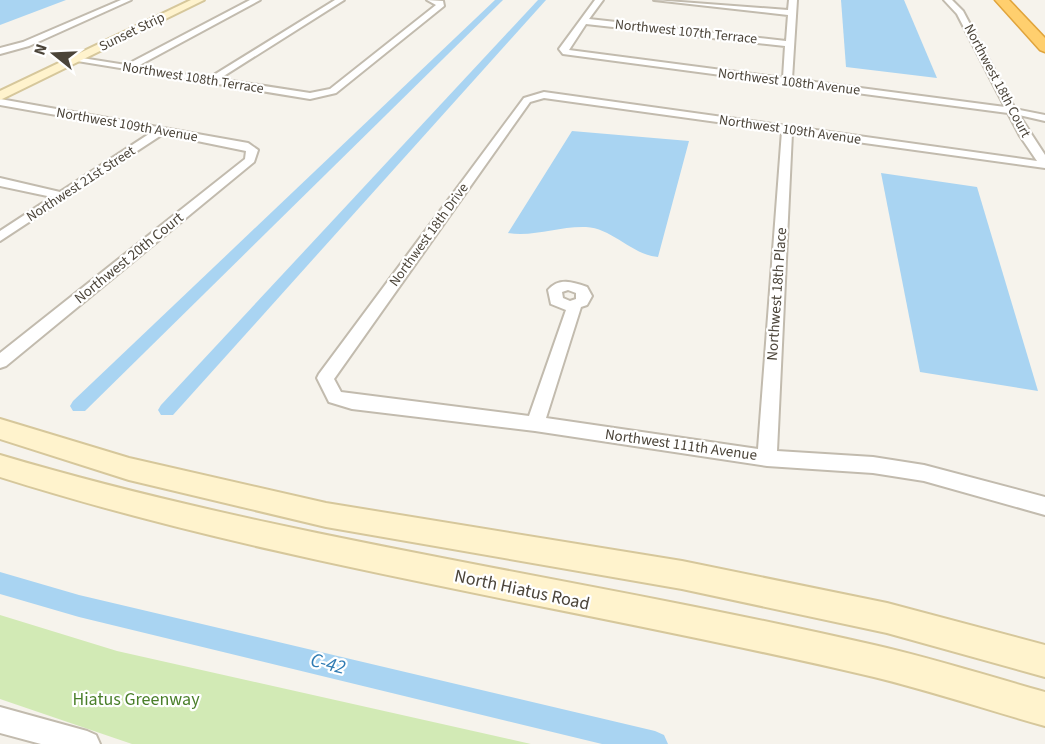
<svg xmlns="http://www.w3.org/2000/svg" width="1045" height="744" font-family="'Source Sans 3',sans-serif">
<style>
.green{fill:#d2eab5}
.water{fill:#a9d4f2}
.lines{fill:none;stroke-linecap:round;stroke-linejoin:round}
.canal{fill:#a9d4f2;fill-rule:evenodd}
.street-casing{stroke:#c2bbae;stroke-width:4}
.secondary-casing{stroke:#d6c79b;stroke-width:4}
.highway-casing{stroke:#e0a43c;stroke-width:3}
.street{fill:#fff;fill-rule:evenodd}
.secondary{fill:#fff3cd;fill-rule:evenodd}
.highway{fill:#ffcf6e;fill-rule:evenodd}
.labels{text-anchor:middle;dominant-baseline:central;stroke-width:4.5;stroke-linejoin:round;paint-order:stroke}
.far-street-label{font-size:14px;fill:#4b4439;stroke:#fff}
.street-label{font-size:15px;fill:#4b4439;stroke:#fff}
.near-street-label{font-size:18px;fill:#4b4439;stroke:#fff}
.near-park-label{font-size:18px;fill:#4a7f2a;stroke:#fff}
.near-water-label{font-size:20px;font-style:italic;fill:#2e7ab2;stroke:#fff}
</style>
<rect width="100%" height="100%" fill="#f6f3ec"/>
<!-- green -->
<polygon class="green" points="0,615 117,651 531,744 132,744 0,699"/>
<!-- water -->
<g class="water">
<polygon points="0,0 66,0 0,25"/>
<polygon points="841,0 904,0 937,78 846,67"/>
<path d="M572,131L689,141L658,257C632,255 612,228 586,227C559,226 535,237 508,233Z"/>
<polygon points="881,173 977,187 1038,391 920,372"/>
</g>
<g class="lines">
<!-- canal -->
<g class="canal">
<polygon points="495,0 503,0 85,411 73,411 70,406 73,401"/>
<polygon points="538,0 546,0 173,415 161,415 158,410 161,405"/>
<polygon points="0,572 79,595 655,731 664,735 668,744 602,744 79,617 0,594"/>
</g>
<defs>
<g id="street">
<polygon points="121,0 131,0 29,46 0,54 0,48 23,42"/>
<polygon points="250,0 260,0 136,67 209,78 335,0 344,0 219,79 310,93 330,89 436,5 427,0 443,1 444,6 336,93 310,99 59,58 63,55 126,65"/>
<path d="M595,0H603L589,19L786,41L788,15L654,0L788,10L789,0H797L792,79L1005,107L957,14L944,0H952L963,11L1015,109L1045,115V121L1019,115L1045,155V168L792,133L777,451L873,457L924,465L1045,497V515L924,481L873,473L767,466L535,431L352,409L329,402L317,378L319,374L524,98L544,92L1037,161L1020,136L1008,113L563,54L559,49ZM586,24L785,46L783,78L569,50ZM544,98L782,131L758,449L546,418L581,307L587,305L592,296L587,287C573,282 559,277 548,290L551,304L566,310L529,416L341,392L334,379L530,102ZM568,290L576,293V299L570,301L563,298L562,292Z"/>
<polygon points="0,99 248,143 258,150 254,162 6,366 0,368 0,353 245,159 246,151 163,134 0,241 0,231 52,197 0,186 0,178 60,192 152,132 0,105"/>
<polygon points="0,707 87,731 96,735 100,744 41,744 0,733"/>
</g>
<g id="secondary">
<polygon points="191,0 204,0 0,100 0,91"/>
<polygon points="0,419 129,458 326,503 682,561 887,603 1045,645 1045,677 887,633 682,589 326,527 129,480 0,439"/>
<path d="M0,455C286,540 583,578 874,645C931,658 988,676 1045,692V726C988,710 931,691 874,677C583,608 285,567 0,477Z"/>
</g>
<polygon id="highway" points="995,0 1009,0 1045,38 1045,52 1040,50"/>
</defs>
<!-- street casing -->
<use href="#street" class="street-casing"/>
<!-- secondary casing -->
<use href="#secondary" class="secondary-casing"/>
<!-- highway casing -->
<use href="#highway" class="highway-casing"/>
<!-- street -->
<use href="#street" class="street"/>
<!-- secondary -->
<use href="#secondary" class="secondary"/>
<!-- highway -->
<use href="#highway" class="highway"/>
</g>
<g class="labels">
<!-- far-street labels -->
<g class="far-street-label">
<text transform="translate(132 32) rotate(-26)">Sunset Strip</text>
<text transform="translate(686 32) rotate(6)">Northwest 107th Terrace</text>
<text transform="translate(193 78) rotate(9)">Northwest 108th Terrace</text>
<text transform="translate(997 81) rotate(62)">Northwest 18th Court</text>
<text transform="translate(789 82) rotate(7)">Northwest 108th Avenue</text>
<text transform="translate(127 125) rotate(10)">Northwest 109th Avenue</text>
<text transform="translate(790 130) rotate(8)">Northwest 109th Avenue</text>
<text transform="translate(81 184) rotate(-33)">Northwest 21st Street</text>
<text transform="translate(429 235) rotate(-54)">Northwest 18th Drive</text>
</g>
<!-- street labels -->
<g class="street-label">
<text transform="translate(129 258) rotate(-39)">Northwest 20th Court</text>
<text transform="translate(777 294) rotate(-86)">Northwest 18th Place</text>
<text transform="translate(681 445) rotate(8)">Northwest 111th Avenue</text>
</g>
<!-- near-street labels -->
<g class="near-street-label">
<text transform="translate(522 590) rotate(12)">North Hiatus Road</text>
</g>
<!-- near-park labels -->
<g class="near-park-label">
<text x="136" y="699">Hiatus Greenway</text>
</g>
<!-- near-water labels -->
<g class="near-water-label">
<text transform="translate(328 664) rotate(14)">C-42</text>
</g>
</g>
<!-- north arrow -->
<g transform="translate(54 54) rotate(288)" stroke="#ffffff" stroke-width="4.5" paint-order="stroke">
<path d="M0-4.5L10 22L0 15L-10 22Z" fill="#4b4439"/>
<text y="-9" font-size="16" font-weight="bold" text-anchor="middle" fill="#4b4439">N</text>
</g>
</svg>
